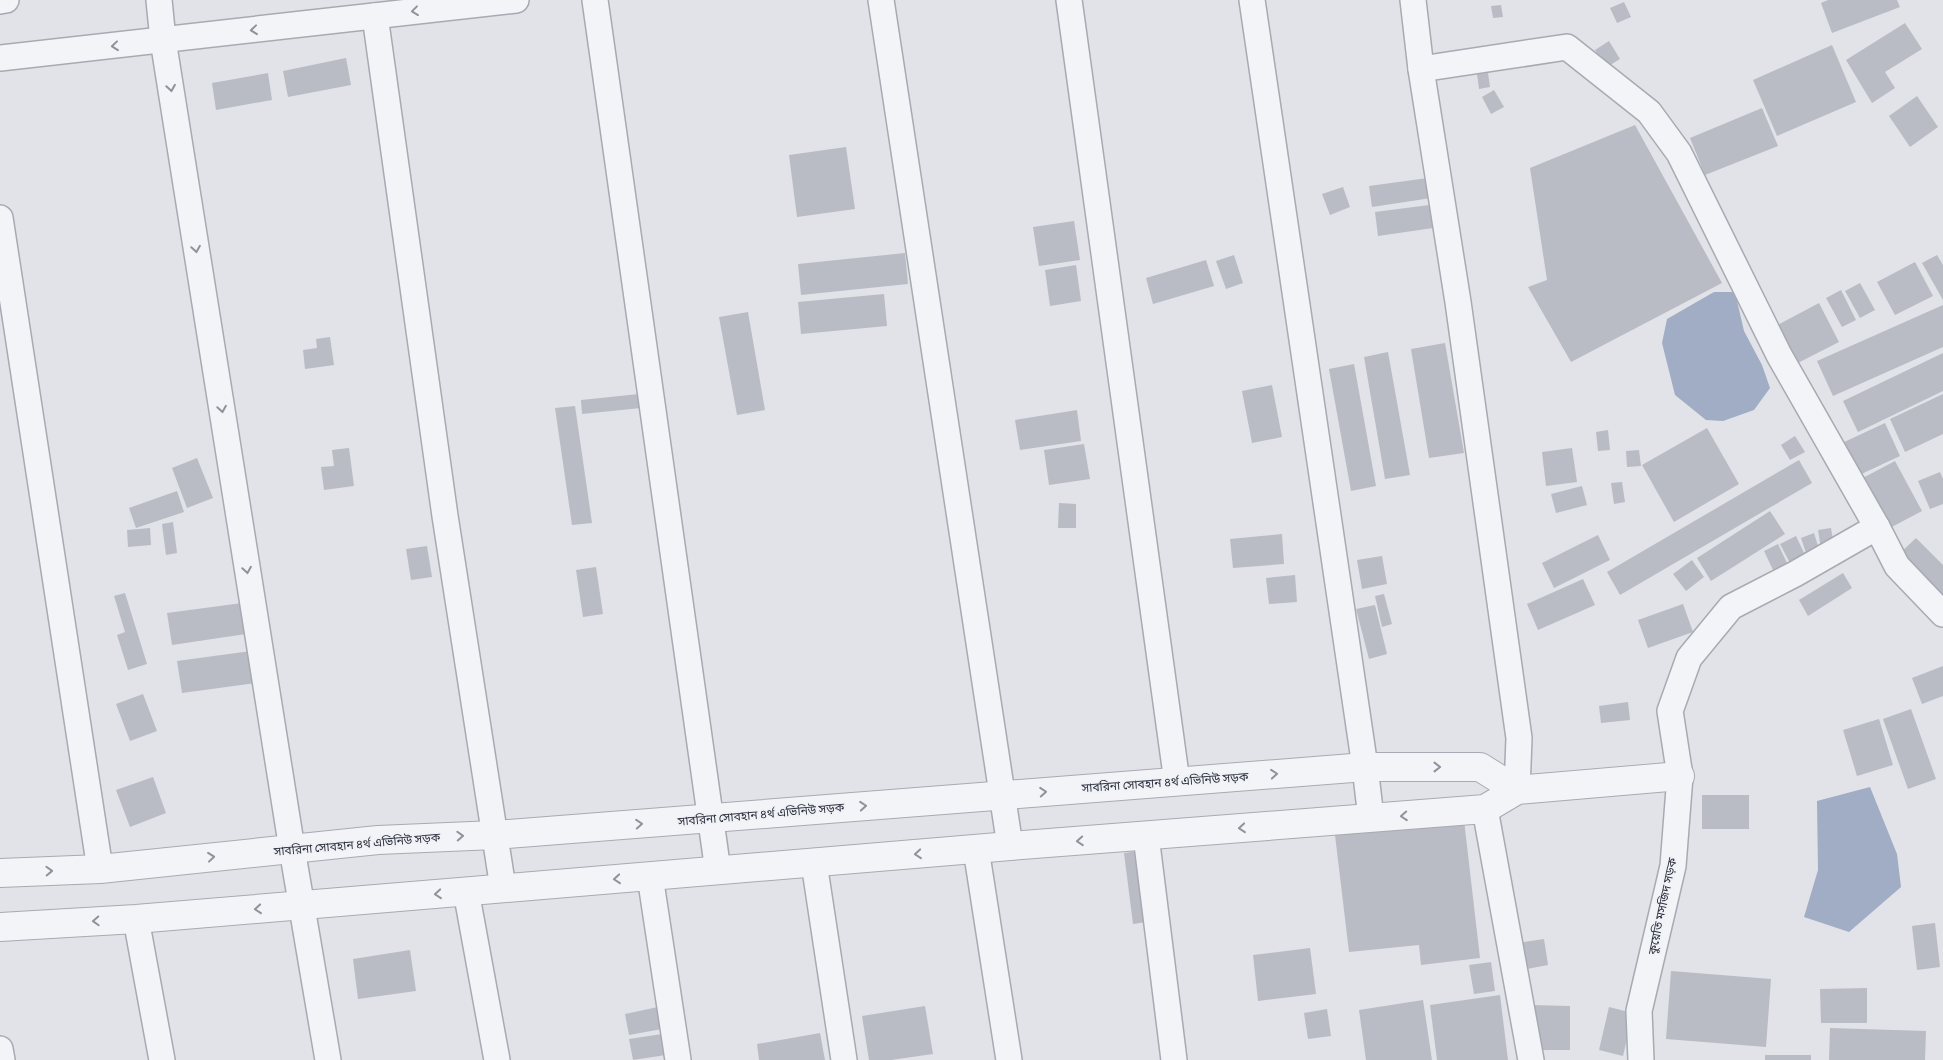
<svg xmlns="http://www.w3.org/2000/svg" width="1943" height="1060" font-family="Manrope,'Noto Sans Bengali',sans-serif">
<style>
.water{fill:#a0adc4}
.building{fill:#b9bcc4}
.lines{fill:none;stroke-linecap:round;stroke-linejoin:round}
.minor-casing{stroke:#a7aab2;stroke-width:28}
.tertiary-casing{stroke:#a7aab2;stroke-width:30}
.minor{stroke:#f3f4f7;stroke-width:25}
.tertiary{stroke:#f3f4f7;stroke-width:28}
.oneway{stroke:#8f929a}
.labels{text-anchor:middle;dominant-baseline:central;stroke-width:4;stroke-linejoin:round;paint-order:stroke}
.street-label{font-size:12px;fill:#2b303e;stroke:#f0f2f6}
</style>
<rect width="100%" height="100%" fill="#e1e3e8"/>
<!-- water -->
<g class="water">
<polygon points="1714,292 1735,292 1744,331 1762,365 1770,388 1754,410 1723,421 1706,420 1675,395 1662,343 1667,319"/>
<polygon points="1870,787 1897,854 1901,887 1849,932 1804,917 1818,870 1817,801"/>
</g>
<!-- building -->
<g class="building">
<polygon points="1828,0 1897,0 1900,7 1832,33 1821,3"/>
<polygon points="1624,2 1631,17 1617,23 1610,8"/>
<polygon points="1501,5 1503,17 1493,18 1491,6"/>
<polygon points="1905,23 1922,49 1885,72 1895,88 1872,103 1846,60"/>
<polygon points="1609,41 1620,59 1605,68 1595,50"/>
<polygon points="1832,45 1856,102 1777,136 1753,80"/>
<polygon points="346,58 351,85 288,97 283,71"/>
<polygon points="268,73 272,100 216,110 212,83"/>
<polygon points="1488,73 1490,87 1479,89 1477,74"/>
<polygon points="1494,90 1504,107 1491,114 1482,97"/>
<polygon points="1917,96 1938,127 1910,147 1889,116"/>
<polygon points="1762,108 1778,146 1705,175 1690,138"/>
<polygon points="1635,125 1722,283 1571,362 1528,287 1547,280 1530,168"/>
<polygon points="846,147 855,209 797,217 789,155"/>
<polygon points="1435,177 1438,197 1372,207 1369,186"/>
<polygon points="1343,187 1350,207 1330,215 1322,194"/>
<polygon points="1437,204 1440,227 1378,236 1375,212"/>
<polygon points="1074,221 1080,260 1039,266 1033,227"/>
<polygon points="905,253 908,284 801,295 798,264"/>
<polygon points="1234,255 1243,283 1226,289 1216,261"/>
<polygon points="1937,255 1943,265 1943,300 1922,263"/>
<polygon points="1206,260 1214,286 1153,304 1146,278"/>
<polygon points="1915,262 1933,296 1895,315 1877,282"/>
<polygon points="1076,265 1081,301 1050,306 1045,270"/>
<polygon points="1860,283 1875,310 1860,318 1845,291"/>
<polygon points="1841,290 1856,320 1842,327 1826,298"/>
<polygon points="884,294 887,326 801,334 798,302"/>
<polygon points="1819,303 1839,342 1790,367 1770,329"/>
<polygon points="1943,305 1943,347 1833,396 1817,361"/>
<polygon points="748,312 765,410 737,415 719,317"/>
<polygon points="330,337 334,365 305,369 303,350 317,348 316,339"/>
<polygon points="1445,343 1464,453 1429,458 1411,349"/>
<polygon points="1388,352 1410,475 1385,479 1364,357"/>
<polygon points="1943,353 1943,391 1858,432 1843,401"/>
<polygon points="1354,364 1376,486 1351,491 1329,369"/>
<polygon points="1272,385 1282,437 1252,443 1242,391"/>
<polygon points="639,394 641,408 582,414 581,400"/>
<polygon points="1943,394 1943,434 1905,452 1890,419"/>
<polygon points="575,406 592,523 572,525 555,408"/>
<polygon points="1077,410 1081,441 1020,450 1015,420"/>
<polygon points="1885,423 1900,456 1855,477 1840,444"/>
<polygon points="1707,428 1739,484 1674,522 1642,465"/>
<polygon points="1608,430 1610,450 1598,451 1596,432"/>
<polygon points="1795,436 1805,452 1790,460 1781,445"/>
<polygon points="1084,444 1090,479 1049,485 1044,450"/>
<polygon points="349,448 354,486 324,490 321,467 334,466 332,450"/>
<polygon points="1572,448 1577,482 1546,486 1542,452"/>
<polygon points="1639,450 1641,466 1627,467 1626,451"/>
<polygon points="197,458 213,498 187,508 172,468"/>
<polygon points="1799,460 1812,483 1620,595 1607,572"/>
<polygon points="1895,461 1922,511 1886,530 1859,480"/>
<polygon points="1940,472 1943,479 1943,504 1930,509 1918,481"/>
<polygon points="1622,482 1625,502 1614,504 1611,483"/>
<polygon points="1582,486 1587,505 1556,513 1551,494"/>
<polygon points="177,491 184,512 136,528 129,508"/>
<polygon points="1059,503 1076,504 1076,528 1058,528"/>
<polygon points="1770,511 1785,534 1711,581 1697,558"/>
<polygon points="173,522 177,553 166,555 162,524"/>
<polygon points="150,528 151,545 128,547 127,530"/>
<polygon points="1831,528 1834,546 1821,549 1818,530"/>
<polygon points="1814,533 1819,549 1806,553 1801,538"/>
<polygon points="1282,534 1284,564 1233,568 1230,539"/>
<polygon points="1598,535 1610,560 1554,588 1542,563"/>
<polygon points="1796,536 1806,557 1791,565 1780,544"/>
<polygon points="1916,538 1943,565 1943,603 1897,556"/>
<polygon points="1778,544 1787,563 1773,570 1764,551"/>
<polygon points="427,546 432,577 411,580 406,549"/>
<polygon points="1382,556 1387,584 1362,589 1357,560"/>
<polygon points="1692,560 1704,577 1686,591 1673,574"/>
<polygon points="596,567 603,614 583,617 576,570"/>
<polygon points="1843,573 1852,588 1808,616 1799,600"/>
<polygon points="1295,575 1297,602 1269,604 1266,578"/>
<polygon points="1583,579 1595,605 1538,630 1527,604"/>
<polygon points="125,593 147,664 128,670 117,635 125,632 114,596"/>
<polygon points="1384,594 1392,624 1382,627 1375,596"/>
<polygon points="242,603 246,634 172,645 167,613"/>
<polygon points="1683,604 1693,632 1648,648 1638,620"/>
<polygon points="1375,605 1387,654 1369,659 1356,609"/>
<polygon points="251,651 256,683 182,693 177,661"/>
<polygon points="1943,666 1943,696 1922,704 1912,678"/>
<polygon points="143,694 157,731 130,741 116,704"/>
<polygon points="1628,702 1630,720 1601,723 1599,706"/>
<polygon points="1911,709 1936,779 1908,789 1883,719"/>
<polygon points="1879,719 1893,765 1857,776 1843,730"/>
<polygon points="153,777 166,813 130,827 116,790"/>
<rect x="1702" y="795" width="47" height="34"/>
<polygon points="1464,820 1480,958 1421,965 1419,945 1349,952 1335,835"/>
<polygon points="1138,851 1147,922 1133,924 1124,853"/>
<polygon points="1935,923 1940,967 1917,970 1912,926"/>
<polygon points="1544,939 1548,965 1522,970 1518,943"/>
<polygon points="1310,948 1316,994 1258,1001 1253,955"/>
<polygon points="410,950 416,991 358,999 353,959"/>
<polygon points="1491,962 1495,991 1474,994 1469,965"/>
<polygon points="1671,971 1771,979 1766,1047 1666,1039"/>
<polygon points="1867,988 1867,1023 1821,1023 1820,989"/>
<polygon points="1500,995 1508,1060 1437,1060 1430,1005"/>
<polygon points="1423,1000 1432,1060 1366,1060 1359,1010"/>
<polygon points="1531,1005 1570,1006 1570,1050 1531,1050"/>
<polygon points="925,1006 933,1054 891,1060 869,1060 862,1016"/>
<polygon points="658,1007 662,1029 629,1035 625,1014"/>
<polygon points="1609,1007 1633,1013 1623,1056 1599,1050"/>
<polygon points="1327,1009 1331,1036 1308,1039 1304,1013"/>
<polygon points="1830,1028 1926,1031 1925,1060 1829,1060"/>
<polygon points="820,1033 825,1060 759,1060 757,1044"/>
<polygon points="662,1034 666,1055 633,1060 629,1039"/>
<rect x="1765" y="1055" width="46" height="5"/>
</g>
<g class="lines">
<defs>
<g id="minor">
<polyline points="159,0 163,40 292,849 328,1060"/>
<polyline points="595,0 718,871"/>
<polyline points="881,0 1010,846"/>
<polyline points="1069,0 1177,782"/>
<polyline points="1252,0 1365,767 1371,818"/>
<polyline points="1413,0 1421,69 1458,302 1519,738 1517,790"/>
<polyline points="0,1 6,0"/>
<polyline points="375,16 445,516 503,888"/>
<polyline points="0,58 516,0"/>
<polyline points="1421,69 1567,47 1649,112 1679,153 1779,355 1877,527 1897,566 1943,614"/>
<polyline points="0,218 100,869"/>
<polyline points="1485,809 1531,1060"/>
<polyline points="1146,836 1174,1060"/>
<polyline points="976,849 1009,1060"/>
<polyline points="814,863 844,1060"/>
<polyline points="650,876 678,1060"/>
<polyline points="466,891 497,1060"/>
<polyline points="136,919 162,1060"/>
<polyline points="0,1049 2,1060"/>
<polyline points="1641,1060 1639,1011 1673,866 1680,776 1670,711 1689,658 1731,607 1795,574 1877,527"/>
</g>
<g id="tertiary">
<polyline points="0,873 100,869 378,840 495,835 1365,767 1480,767 1517,790"/>
<polyline points="0,927 136,919 1010,846 1485,809 1517,790 1680,776"/>
</g>
</defs>
<!-- minor casing -->
<use href="#minor" class="minor-casing"/>
<!-- tertiary casing -->
<use href="#tertiary" class="tertiary-casing"/>
<!-- minor -->
<use href="#minor" class="minor"/>
<!-- tertiary -->
<use href="#tertiary" class="tertiary"/>
</g>
<!-- one-way arrows -->
<defs><path id="oneway-chevron" d="M-2-3.5L2.5 0L-2 3.5" fill="none" stroke-width="1.6" stroke-linecap="round" stroke-linejoin="round" transform="scale(1.25)"/></defs>
<g class="oneway">
<use href="#oneway-chevron" transform="translate(415 11) rotate(173)"/>
<use href="#oneway-chevron" transform="translate(254 30) rotate(174)"/>
<use href="#oneway-chevron" transform="translate(115 46) rotate(174)"/>
<use href="#oneway-chevron" transform="translate(171 88) rotate(81)"/>
<use href="#oneway-chevron" transform="translate(196 249) rotate(81)"/>
<use href="#oneway-chevron" transform="translate(222 409) rotate(81)"/>
<use href="#oneway-chevron" transform="translate(247 570) rotate(81)"/>
<use href="#oneway-chevron" transform="translate(1437 767)"/>
<use href="#oneway-chevron" transform="translate(1274 774) rotate(-5)"/>
<use href="#oneway-chevron" transform="translate(1043 792) rotate(-4)"/>
<use href="#oneway-chevron" transform="translate(863 806) rotate(-5)"/>
<use href="#oneway-chevron" transform="translate(1404 816) rotate(176)"/>
<use href="#oneway-chevron" transform="translate(639 824) rotate(-4)"/>
<use href="#oneway-chevron" transform="translate(1242 828) rotate(175)"/>
<use href="#oneway-chevron" transform="translate(460 836) rotate(-3)"/>
<use href="#oneway-chevron" transform="translate(1080 841) rotate(176)"/>
<use href="#oneway-chevron" transform="translate(918 854) rotate(175)"/>
<use href="#oneway-chevron" transform="translate(211 857) rotate(-6)"/>
<use href="#oneway-chevron" transform="translate(49 871) rotate(-2)"/>
<use href="#oneway-chevron" transform="translate(617 879) rotate(175)"/>
<use href="#oneway-chevron" transform="translate(438 894) rotate(175)"/>
<use href="#oneway-chevron" transform="translate(258 909) rotate(175)"/>
<use href="#oneway-chevron" transform="translate(96 921) rotate(177)"/>
</g>
<g class="labels">
<!-- street labels -->
<g class="street-label">
<text transform="translate(1165 782) rotate(-4)">সাবরিনা সোবহান ৪র্থ এভিনিউ সড়ক</text>
<text transform="translate(761 814) rotate(-5)">সাবরিনা সোবহান ৪র্থ এভিনিউ সড়ক</text>
<text transform="translate(357 844) rotate(-5)">সাবরিনা সোবহান ৪র্থ এভিনিউ সড়ক</text>
<text transform="translate(1662 906) rotate(-78)">কুয়েতি মসজিদ সড়ক</text>
</g>
</g>
</svg>
